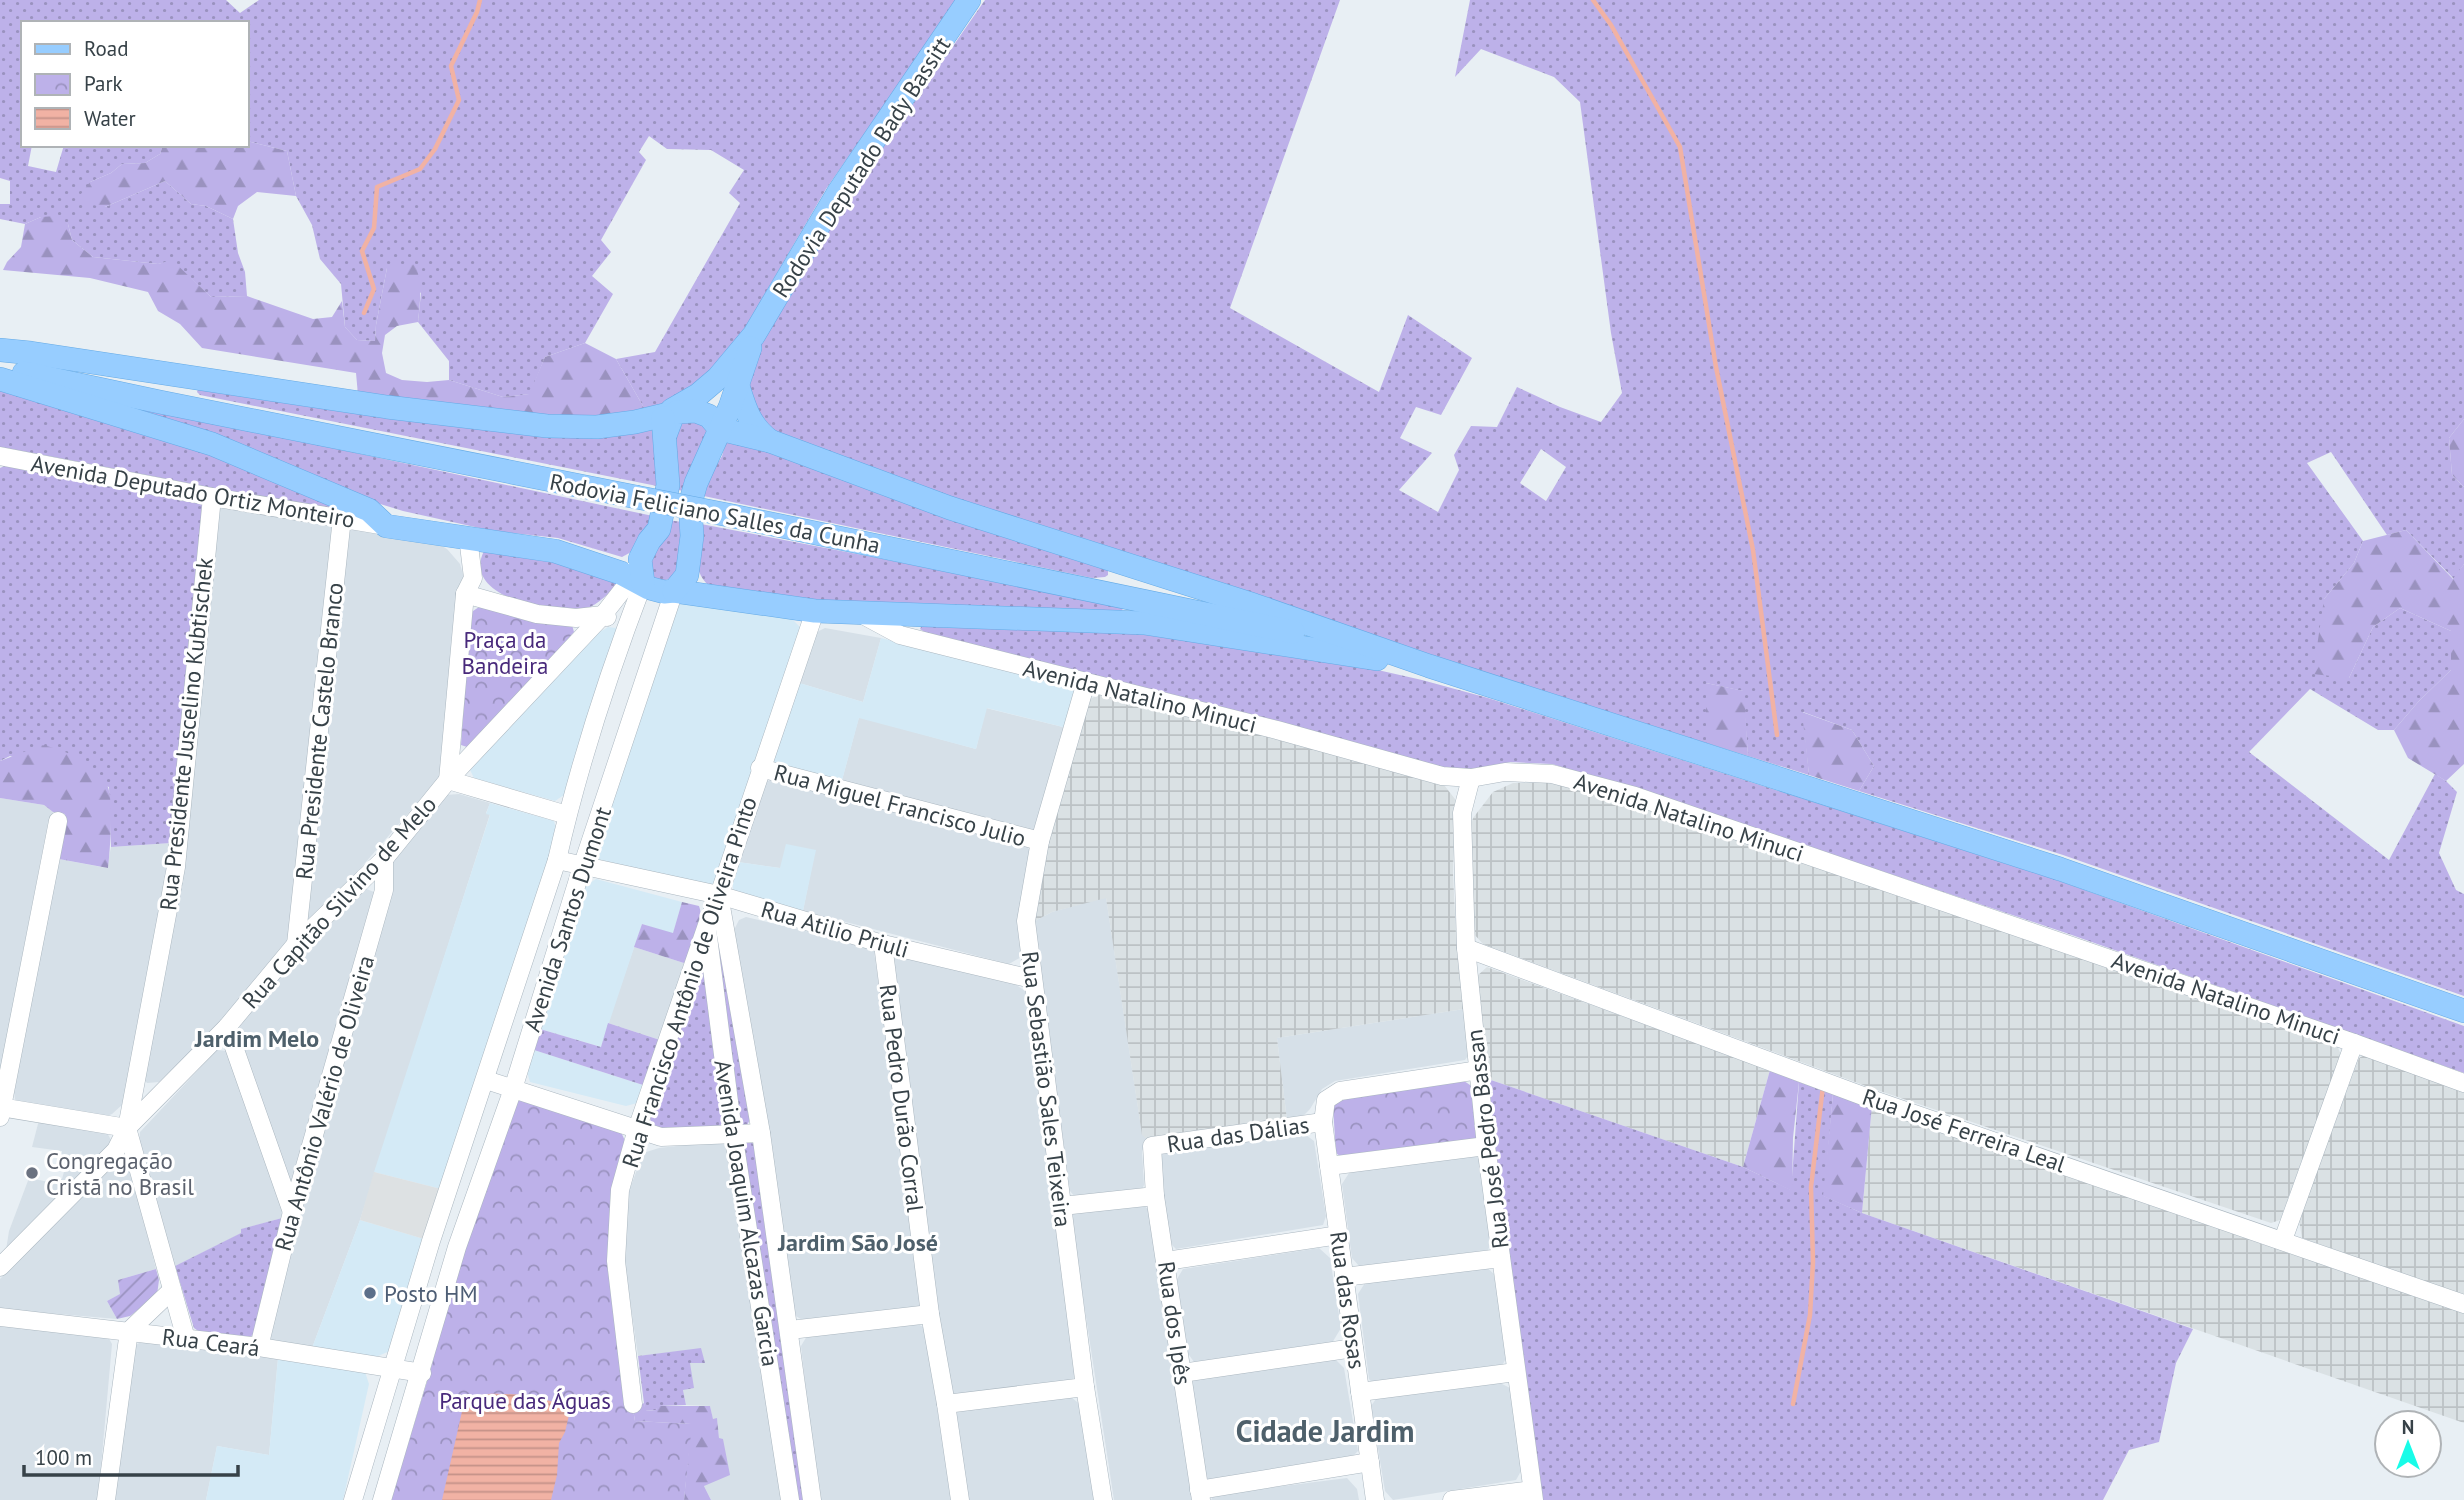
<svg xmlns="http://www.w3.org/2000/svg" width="2464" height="1500" font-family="'PT Sans',sans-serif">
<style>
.residential{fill:#d6e0e8}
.commercial{fill:#d4eaf6}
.industrial{fill:url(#industrial-grid)}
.grass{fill:url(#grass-dots);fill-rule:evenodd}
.forest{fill:url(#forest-firs)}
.park{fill:url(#park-crowns)}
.garden{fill:url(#garden-furrows)}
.parking{fill:#dde1e3}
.water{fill:url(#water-rules)}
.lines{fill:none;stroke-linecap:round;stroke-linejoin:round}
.stream{stroke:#f1b2a4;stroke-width:4.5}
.minor-casing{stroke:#abb7c0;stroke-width:19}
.major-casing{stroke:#65aae5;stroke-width:24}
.minor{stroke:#fff;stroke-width:18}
.major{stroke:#97cdff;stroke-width:23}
.major-bridge-casing{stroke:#65aae5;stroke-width:24;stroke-linecap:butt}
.major-bridge{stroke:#97cdff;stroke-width:23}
.worship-dot{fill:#6b7280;stroke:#fff;stroke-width:2.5}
.service-dot{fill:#5c6f8a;stroke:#fff;stroke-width:2.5}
.labels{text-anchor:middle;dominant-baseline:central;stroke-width:6;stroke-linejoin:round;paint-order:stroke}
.street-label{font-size:23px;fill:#374248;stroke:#fff}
.park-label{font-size:23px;fill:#48297b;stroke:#fff}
.worship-label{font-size:23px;fill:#5b616d;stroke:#fff;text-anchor:start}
.service-label{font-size:23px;fill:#4e5e75;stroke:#fff;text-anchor:start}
.neighbourhood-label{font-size:24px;font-weight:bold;fill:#4e606b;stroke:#fff}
.district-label{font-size:30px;font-weight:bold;fill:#4e606b;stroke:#fff}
</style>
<defs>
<pattern id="industrial-grid" width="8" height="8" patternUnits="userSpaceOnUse" patternTransform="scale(1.75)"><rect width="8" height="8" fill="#dae1e4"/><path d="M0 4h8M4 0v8" fill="none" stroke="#bcc2c5"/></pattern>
<pattern id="grass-dots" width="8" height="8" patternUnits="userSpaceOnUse" patternTransform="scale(1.75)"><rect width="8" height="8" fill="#bdb1e9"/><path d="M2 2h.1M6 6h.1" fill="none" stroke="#9a92bf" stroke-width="1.8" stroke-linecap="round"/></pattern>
<pattern id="forest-firs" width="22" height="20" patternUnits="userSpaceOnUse" patternTransform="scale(1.75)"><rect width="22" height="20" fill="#bdb1e9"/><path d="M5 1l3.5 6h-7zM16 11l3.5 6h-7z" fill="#9a92bf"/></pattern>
<pattern id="park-crowns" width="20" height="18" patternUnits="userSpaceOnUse" patternTransform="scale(1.75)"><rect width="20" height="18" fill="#bdb1e9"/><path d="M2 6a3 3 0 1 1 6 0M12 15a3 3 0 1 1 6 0" fill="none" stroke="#9a92bf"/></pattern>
<pattern id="garden-furrows" width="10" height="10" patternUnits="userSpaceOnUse" patternTransform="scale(1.75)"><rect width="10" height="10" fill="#bdb1e9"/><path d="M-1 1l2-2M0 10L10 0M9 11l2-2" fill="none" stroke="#9a92bf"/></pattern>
<pattern id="water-rules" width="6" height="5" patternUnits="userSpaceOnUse" patternTransform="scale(1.75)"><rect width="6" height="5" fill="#f1b2a4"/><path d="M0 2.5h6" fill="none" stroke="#c49288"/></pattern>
</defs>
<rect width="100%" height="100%" fill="#e8eff4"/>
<!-- residential -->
<g class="residential">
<polygon points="225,504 329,521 335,527 293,934 222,1021 159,1082 147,1083 143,1078 216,509"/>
<polygon points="356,526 429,539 447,549 460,564 464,578 443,770 437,780 319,916 314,920 305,920 347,531"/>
<polygon points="825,628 881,638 863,702 796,682 813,634"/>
<polygon points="986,708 1067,728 1040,828 1032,832 841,784 859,717 976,749"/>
<polygon points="775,779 1026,845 1031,852 1023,956 1009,964 803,911 815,850 780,868 738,862 763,782"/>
<polygon points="459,794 490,803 486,813 490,814 360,1220 312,1348 272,1341 269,1333 391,865 397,851 446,795"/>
<polygon points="0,798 44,805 53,812 48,822 0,1071"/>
<polygon points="171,843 124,1103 112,1114 99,1119 16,1104 14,1093 59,859 107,868 111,847"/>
<polygon points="364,888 374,892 376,898 292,1181 287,1178 238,1039 240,1024 302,951"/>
<polygon points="1106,897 1142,1134 1148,1140 1142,1151 1144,1185 1141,1191 1077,1199 1070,1191 1033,922 1052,912"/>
<polygon points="746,917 868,946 874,951 922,1304 917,1310 806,1322 794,1315 734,930 739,920"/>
<polygon points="634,947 687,964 660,1040 608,1023"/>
<polygon points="896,951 1015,984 1025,991 1077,1374 1069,1383 954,1396 948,1390 889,955"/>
<polygon points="1464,1009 1469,1054 1465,1060 1335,1081 1322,1089 1310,1109 1301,1118 1287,1120 1277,1038"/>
<polygon points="217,1050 227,1051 284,1208 282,1218 242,1229 242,1233 175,1266 139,1142 140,1132"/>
<polygon points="39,1120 106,1131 111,1140 110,1145 6,1250 9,1231 29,1178 54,1183 55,1179 62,1179 65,1168 62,1167 62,1151 32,1147"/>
<polygon points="1302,1132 1314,1141 1326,1216 1323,1225 1176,1249 1169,1242 1159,1159 1165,1148"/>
<polygon points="721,1141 730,1147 784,1500 711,1500 704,1486 719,1439 717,1419 713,1420 710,1406 686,1405 683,1390 690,1363 701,1349 638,1356 623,1252 628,1194 643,1153 659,1148"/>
<polygon points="1474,1153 1481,1160 1492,1240 1488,1250 1360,1267 1352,1258 1342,1184 1351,1170"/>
<polygon points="121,1157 128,1160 156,1269 118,1280 121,1294 107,1301 117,1319 0,1309 0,1279"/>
<polygon points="1142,1204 1149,1210 1193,1500 1114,1500 1071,1219 1074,1212"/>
<polygon points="1319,1248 1330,1258 1341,1328 1332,1343 1194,1362 1187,1352 1177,1279 1183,1269"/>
<polygon points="1485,1266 1494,1274 1507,1356 1503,1364 1374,1385 1369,1379 1358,1294 1365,1283"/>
<polygon points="917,1323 924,1328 952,1500 818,1500 801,1346 807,1336"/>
<polygon points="0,1326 108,1337 112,1344 98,1500 0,1500"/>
<polygon points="144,1340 278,1358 269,1455 217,1446 206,1500 115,1500 131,1348"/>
<polygon points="1335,1359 1344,1368 1358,1451 1352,1457 1209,1480 1201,1472 1189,1391 1193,1379"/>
<polygon points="1500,1383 1510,1388 1521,1471 1516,1480 1393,1500 1385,1491 1371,1406 1376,1399"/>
<polygon points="1071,1397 1082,1406 1095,1500 964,1500 952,1415 957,1410"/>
<polygon points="1347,1478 1357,1489 1359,1500 1211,1500 1214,1495"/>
</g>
<!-- commercial -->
<g class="commercial">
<polygon points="686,600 789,616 800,627 717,882 707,887 598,859 595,853 676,607"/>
<polygon points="608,627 616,628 616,634 564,795 555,801 474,778 470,770 598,633"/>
<polygon points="881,638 1071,684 1076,694 1067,728 987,708 976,749 859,718 841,784 775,767 770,755 796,682 863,702"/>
<polygon points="490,803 554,821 556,828 550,859 441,1189 374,1172 490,815 486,814"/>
<polygon points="786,844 816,850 803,911 734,892 732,884 738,862 780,868"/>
<polygon points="596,879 682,902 673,934 642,924 601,1047 540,1029 585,886"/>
<polygon points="534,1050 643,1085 637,1103 626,1106 530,1082 527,1072"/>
<polygon points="360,1220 424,1239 390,1351 373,1358 312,1348"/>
<polygon points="278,1358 365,1372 369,1384 343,1500 206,1500 217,1446 269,1455"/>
</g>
<!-- industrial -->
<g class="industrial">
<polygon points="1102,693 1275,737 1444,785 1455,799 1453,874 1456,934 1464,1009 1277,1038 1287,1120 1148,1140 1142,1135 1106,898 1052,912 1033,922 1046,844 1088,700"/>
<polygon points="1551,782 1633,800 2337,1045 2341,1055 2280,1220 2271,1223 1874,1089 1483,944 1473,933 1468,836 1473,818 1493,792 1513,783"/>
<polygon points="1487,967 1770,1070 1743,1167 1488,1079 1477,976"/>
<polygon points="2366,1054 2464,1090 2464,1296 2302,1238 2299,1220 2359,1058"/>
<polygon points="1872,1105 2464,1312 2464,1423 1862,1213"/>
</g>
<!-- grass -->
<g class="grass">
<polygon points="0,0 226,0 240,13 259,0 957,0 826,189 731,352 694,390 647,413 616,359 655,352 740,203 729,193 744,170 711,150 667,149 649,136 639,152 646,160 601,240 611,252 592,276 613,294 585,343 545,357 530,394 503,397 449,380 449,361 418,322 421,293 387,268 376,325 375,341 357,340 345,327 341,284 320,259 312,225 296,196 287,151 247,141 247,23 23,23 22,139 23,145 32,145 28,166 56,172 64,145 163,145 160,154 145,163 122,164 111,173 90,182 105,207 165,181 191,204 206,206 233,219 238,253 245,272 247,296 211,297 172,261 158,264 93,257 72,240 68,224 41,217 25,224 0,219 0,204 10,204 10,181 0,178"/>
<path d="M985,0H1340L1230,308L1379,392L1408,315L1472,358L1441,415L1416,407L1400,438L1432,453L1399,490L1438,512L1459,470L1454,455L1471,426L1497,427L1517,387L1560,407L1601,422L1622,393L1611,333L1580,102L1554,77L1481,49L1455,77L1470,0H2464V419L2449,438L2452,475L2464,487V564L2454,579L2406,530L2387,535L2331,452L2307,463L2363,541L2354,563L2324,599L2349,678L2373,627L2400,608L2451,631V670L2419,701L2394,730H2378L2310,689L2249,752L2389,860L2435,774L2446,781L2457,792L2439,853L2456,890L2464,894V996L2063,855L1859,791L1874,766L1852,730L1803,712L1809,775L1748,756L1743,691L1706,683V743L953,503L766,428L746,384L759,346L845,202ZM1541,449L1566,467L1546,501L1520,483Z"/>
<path d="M0,385L212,449L341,511C227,492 114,468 0,447Z"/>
<polygon points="198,389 651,425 656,450 657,486 200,395 197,392"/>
<polygon points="92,397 653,516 633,551 622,557 558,538 493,531 403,511 338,491"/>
<polygon points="680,416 710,427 688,492 674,489 673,420"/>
<polygon points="727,438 1108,568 1108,575 1105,577 1092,578 699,495 722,456"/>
<polygon points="11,463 200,498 205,506 171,843 111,847 109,787 10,756 0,761 0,468"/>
<path d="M668,520L682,522C682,544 687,586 654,580L648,571Z"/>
<path d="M701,524L1112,603L1121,605L1123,609L1119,613L817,600L709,586C690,568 698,548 701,524Z"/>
<path d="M484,551L549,557L616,576L617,586C608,593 598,605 587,608C556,616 460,598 484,551Z"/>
<polygon points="922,625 1144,628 1360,666 1422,680 1488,698 2054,879 2464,1026 2464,1073 2069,934 1639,790 1552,764 1510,762 1466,771 1441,769 926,633 920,629"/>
<polygon points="712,922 718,922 751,1118 747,1125 740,1125"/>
<polygon points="702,963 705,964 724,1120 718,1129 659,1132 651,1124 650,1116"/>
<polygon points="608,1023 660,1040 643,1085 534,1050 540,1029 601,1047"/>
<polygon points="1488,1079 1743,1167 1791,1190 1799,1082 1833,1094 1824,1196 1862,1213 2193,1329 2176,1363 2159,1442 2129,1450 2103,1500 1542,1500 1494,1144"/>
<polygon points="751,1141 755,1147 807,1500 795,1500 742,1148 744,1142"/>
<polygon points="282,1218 257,1331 249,1338 204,1335 194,1328 175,1266 241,1233 241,1229"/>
<polygon points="701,1348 705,1363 690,1363 694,1388 683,1390 686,1405 658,1406 656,1410 645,1411 638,1356"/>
</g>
<!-- forest -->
<g class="forest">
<polygon points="247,141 287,151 296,196 257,192 238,206 233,219 206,206 191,204 165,181 105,207 75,202 90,182 111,173 122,164 145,163 160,154 163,145 247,145"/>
<path d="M56,216L68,224L72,240L93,257L158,264L172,260L211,297L247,296L313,319L332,317L342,301L345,327L357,340L375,341L376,325L387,268L415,264C423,284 420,301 418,322L397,326L385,335L382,353L386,373L402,380L427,382L449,380L503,397L529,394L545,357L585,343L616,359L647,413L595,422L358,395L356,373L202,348L180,324L158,311L148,292L90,278L3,270L7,262L21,247L25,224L41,217Z"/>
<polygon points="2464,419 2464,487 2452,475 2449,438"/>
<polygon points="2406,530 2453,579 2464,564 2464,764 2446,781 2408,758 2394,730 2419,701 2451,670 2451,631 2400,608 2373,627 2349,678 2313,674 2324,599 2354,563 2363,541"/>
<polygon points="1706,683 1744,691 1748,756 1706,743"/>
<polygon points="1802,712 1852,730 1874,766 1859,791 1809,775"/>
<path d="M42,745C66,750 94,763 107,785C114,797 110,853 108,868L59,859L66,824L65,814L53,812L44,805L0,798V761Z"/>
<path d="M682,902L699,906C706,925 693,946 687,964L634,947L642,924L673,933Z"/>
<polygon points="1770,1070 1799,1082 1793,1138 1792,1191 1743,1167"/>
<polygon points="1833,1094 1872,1105 1862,1213 1823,1196"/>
<polygon points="644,1403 646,1411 656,1410 657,1406 710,1406 713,1419 717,1418 719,1438 723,1439 730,1475 704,1486 711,1500 684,1500 691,1424 635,1421 633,1409"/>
</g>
<!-- park -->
<g class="park">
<polygon points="479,607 572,625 574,632 470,748 461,745 470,613"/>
<polygon points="1464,1081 1473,1087 1480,1135 1476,1143 1345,1160 1336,1153 1333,1107 1341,1098"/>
<polygon points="517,1098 620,1130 627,1145 608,1261 624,1403 627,1407 633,1409 635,1421 692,1424 684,1500 391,1500 429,1375 463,1249"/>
</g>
<!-- garden -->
<polygon class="garden" points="156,1269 159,1280 157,1295 130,1316 117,1319 107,1301 120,1294 118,1280"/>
<!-- parking -->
<polygon class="parking" points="374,1172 441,1189 424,1239 360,1220"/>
<!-- water -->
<path class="water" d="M526,1395L566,1405L570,1411L565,1432L559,1443L557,1475L551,1500H442L463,1407C473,1388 507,1395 526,1395Z"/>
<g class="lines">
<!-- stream -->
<g class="stream">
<polyline points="1593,0 1611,25 1680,147 1716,367 1753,550 1777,735"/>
<polyline points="364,313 374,289 362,251 374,228 377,187 420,169 435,149 459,100 451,66 477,12 480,0"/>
<polyline points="1793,1404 1810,1315 1813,1262 1811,1187 1823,1086"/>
</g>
<defs>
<g id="minor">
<polyline points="0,456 212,497 386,526"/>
<polyline points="468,537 473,578 465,594 448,780 567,815"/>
<polyline points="465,594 537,614 576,618 603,615 607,617"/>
<polyline points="861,614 900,635 1277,730 1442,776 1471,778 1505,772 1552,774 1635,796 2354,1043 2464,1083"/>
<polyline points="1086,682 1040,841 1026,921 1085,1387 1103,1500"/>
<polyline points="760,768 1040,841"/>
<polyline points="1471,778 1462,813 1466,948 1486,1146 1534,1500"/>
<polyline points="557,860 719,895 883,944 1032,979"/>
<polyline points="719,895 761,1133 812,1500"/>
<polyline points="707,929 733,1133 790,1500"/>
<polyline points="296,944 342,518"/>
<polyline points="883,944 930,1314 946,1404 960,1500"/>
<polyline points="1466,948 1871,1099 2464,1304"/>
<polyline points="227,1027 292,1212"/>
<polyline points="486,1080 661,1137 761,1133"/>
<polyline points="0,1107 127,1128"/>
<polyline points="0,1117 58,821"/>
<polyline points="1329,1166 1486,1146"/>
<polyline points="1062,1206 1155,1196"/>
<polyline points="2283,1240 2354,1043"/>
<polyline points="1166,1261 1339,1235"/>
<polyline points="0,1267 116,1150 127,1128 227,1027 296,944 384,859 448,780 603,615 632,578 635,569"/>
<polyline points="1344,1277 1501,1258"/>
<polyline points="0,1317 259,1347 422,1373"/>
<polyline points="790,1330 930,1314"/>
<polyline points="186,1339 127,1128 176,867 212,497"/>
<polyline points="259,1347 292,1212 384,890 384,859"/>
<polyline points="1182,1373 1354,1348"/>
<polyline points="1360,1392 1516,1372"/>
<polyline points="633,1404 616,1261 620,1190 637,1129 707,925 719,895 815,611"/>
<polyline points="946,1404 1085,1387"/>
<polyline points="1199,1490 1370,1462"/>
<polyline points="106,1500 129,1331 172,1290"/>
<path d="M353,1500L431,1241L557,860C578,768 609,672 643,583"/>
<polyline points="382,1500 457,1247 513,1089 582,867 674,591"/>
<polyline points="1201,1500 1155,1196 1152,1146 1323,1122"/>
<polyline points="1375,1500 1323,1122 1326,1100 1340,1091 1479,1070"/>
<polyline points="1452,1500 1532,1490"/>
</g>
<g id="major">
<polyline points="0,350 31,353 387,407 547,426 597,427 635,422 677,412"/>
<polyline points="24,373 160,402 636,497"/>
<polyline points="0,379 212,444 369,510 386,526 555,551 621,573 649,588 664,592 674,591 815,611 1144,623 1377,659"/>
<path d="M738,386C745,409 750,426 770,441"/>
<polyline points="672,410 698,395 718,378 754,335 838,193 969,0"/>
<polyline points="666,433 672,417 677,412 696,411 709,416 720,429 770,441 950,508 1254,605 1429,666 2060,869 2464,1011"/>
<polyline points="733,516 1293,632"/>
<polyline points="643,583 640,559 649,541 659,529 668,485 663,418"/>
<polyline points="674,591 687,575 692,536 690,504 696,483 730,407 750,348"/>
</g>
</defs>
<!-- minor casing -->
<use href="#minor" class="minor-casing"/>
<!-- major casing -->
<use href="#major" class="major-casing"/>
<!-- minor -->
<use href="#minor" class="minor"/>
<!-- major -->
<use href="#major" class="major"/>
<defs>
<polyline id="major-bridge" points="636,497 733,516"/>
</defs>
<!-- major-bridge casing -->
<use href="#major-bridge" class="major-bridge-casing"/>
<!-- major-bridge -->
<use href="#major-bridge" class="major-bridge"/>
</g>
<!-- markers -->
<circle class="worship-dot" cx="32" cy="1173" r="7"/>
<circle class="service-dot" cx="370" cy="1293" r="7"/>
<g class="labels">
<!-- street labels -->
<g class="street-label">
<text transform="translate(861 167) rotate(-57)">Rodovia Deputado Bady Bassitt</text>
<text transform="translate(193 491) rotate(10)">Avenida Deputado Ortiz Monteiro</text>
<text transform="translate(715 513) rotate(11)">Rodovia Feliciano Salles da Cunha</text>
<text transform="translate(1140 696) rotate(14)">Avenida Natalino Minuci</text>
<text transform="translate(319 731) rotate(-84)">Rua Presidente Castelo Branco</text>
<text transform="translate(186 734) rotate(-84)">Rua Presidente Juscelino Kubtischek</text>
<text transform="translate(900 805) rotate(15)">Rua Miguel Francisco Julio</text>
<text transform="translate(1689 817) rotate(18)">Avenida Natalino Minuci</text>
<text transform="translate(339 902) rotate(-48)">Rua Capitão Silvino de Melo</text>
<text transform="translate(567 919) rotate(-72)">Avenida Santos Dumont</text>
<text transform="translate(835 929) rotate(16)">Rua Atilio Priuli</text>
<text transform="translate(689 982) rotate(-72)">Rua Francisco Antônio de Oliveira Pinto</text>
<text transform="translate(2226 998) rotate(19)">Avenida Natalino Minuci</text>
<text transform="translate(1047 1089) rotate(83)">Rua Sebastião Sales Teixeira</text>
<text transform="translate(902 1098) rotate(83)">Rua Pedro Durão Corral</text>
<text transform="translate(324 1103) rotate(-74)">Rua Antônio Valério de Oliveira</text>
<text transform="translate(1964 1130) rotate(19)">Rua José Ferreira Leal</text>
<text transform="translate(1238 1134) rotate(-8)">Rua das Dálias</text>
<text transform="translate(1487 1139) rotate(-97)">Rua José Pedro Bassan</text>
<text transform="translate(747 1213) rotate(81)">Avenida Joaquim Alcazas Garcia</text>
<text transform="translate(1348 1300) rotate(82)">Rua das Rosas</text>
<text transform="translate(1175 1323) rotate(82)">Rua dos Ipês</text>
<text transform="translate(211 1342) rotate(7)">Rua Ceará</text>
</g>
<!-- park labels -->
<g class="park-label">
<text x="505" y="639">Praça da<tspan x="505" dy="26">Bandeira</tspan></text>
<text x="525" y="1400">Parque das Águas</text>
</g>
<!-- worship labels -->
<g class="worship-label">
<text x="46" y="1160">Congregação<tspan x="46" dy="26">Cristã no Brasil</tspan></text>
</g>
<!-- service labels -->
<g class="service-label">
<text x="384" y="1293">Posto HM</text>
</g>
<!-- neighbourhood labels -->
<g class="neighbourhood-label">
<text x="257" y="1038">Jardim Melo</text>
<text x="858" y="1242">Jardim São José</text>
</g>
<!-- district labels -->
<g class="district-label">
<text x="1325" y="1430">Cidade Jardim</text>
</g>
</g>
<!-- legend -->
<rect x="21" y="21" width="228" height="126" fill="#ffffff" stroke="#afb3b6" stroke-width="2"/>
<rect x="35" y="44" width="35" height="10" fill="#97cdff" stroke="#afb3b6" stroke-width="2"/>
<text x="84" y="56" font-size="21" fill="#374248">Road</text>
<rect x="35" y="74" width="35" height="21" fill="url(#park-crowns)" stroke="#afb3b6" stroke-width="2"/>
<text x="84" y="91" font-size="21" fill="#374248">Park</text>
<rect x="35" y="108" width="35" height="21" fill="url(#water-rules)" stroke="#afb3b6" stroke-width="2"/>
<text x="84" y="126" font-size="21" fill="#374248">Water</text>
<!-- north arrow -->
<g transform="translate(2408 1444)"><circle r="33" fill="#ffffff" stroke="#afb3b6" stroke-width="2"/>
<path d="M0-5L12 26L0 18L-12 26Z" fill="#18fce8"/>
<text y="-10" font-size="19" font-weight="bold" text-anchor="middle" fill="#374248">N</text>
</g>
<!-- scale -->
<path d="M24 1465v10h214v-10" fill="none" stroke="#374248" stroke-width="3.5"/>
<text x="35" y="1465" font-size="21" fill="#374248" stroke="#ffffff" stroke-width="5" paint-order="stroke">100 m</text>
</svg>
